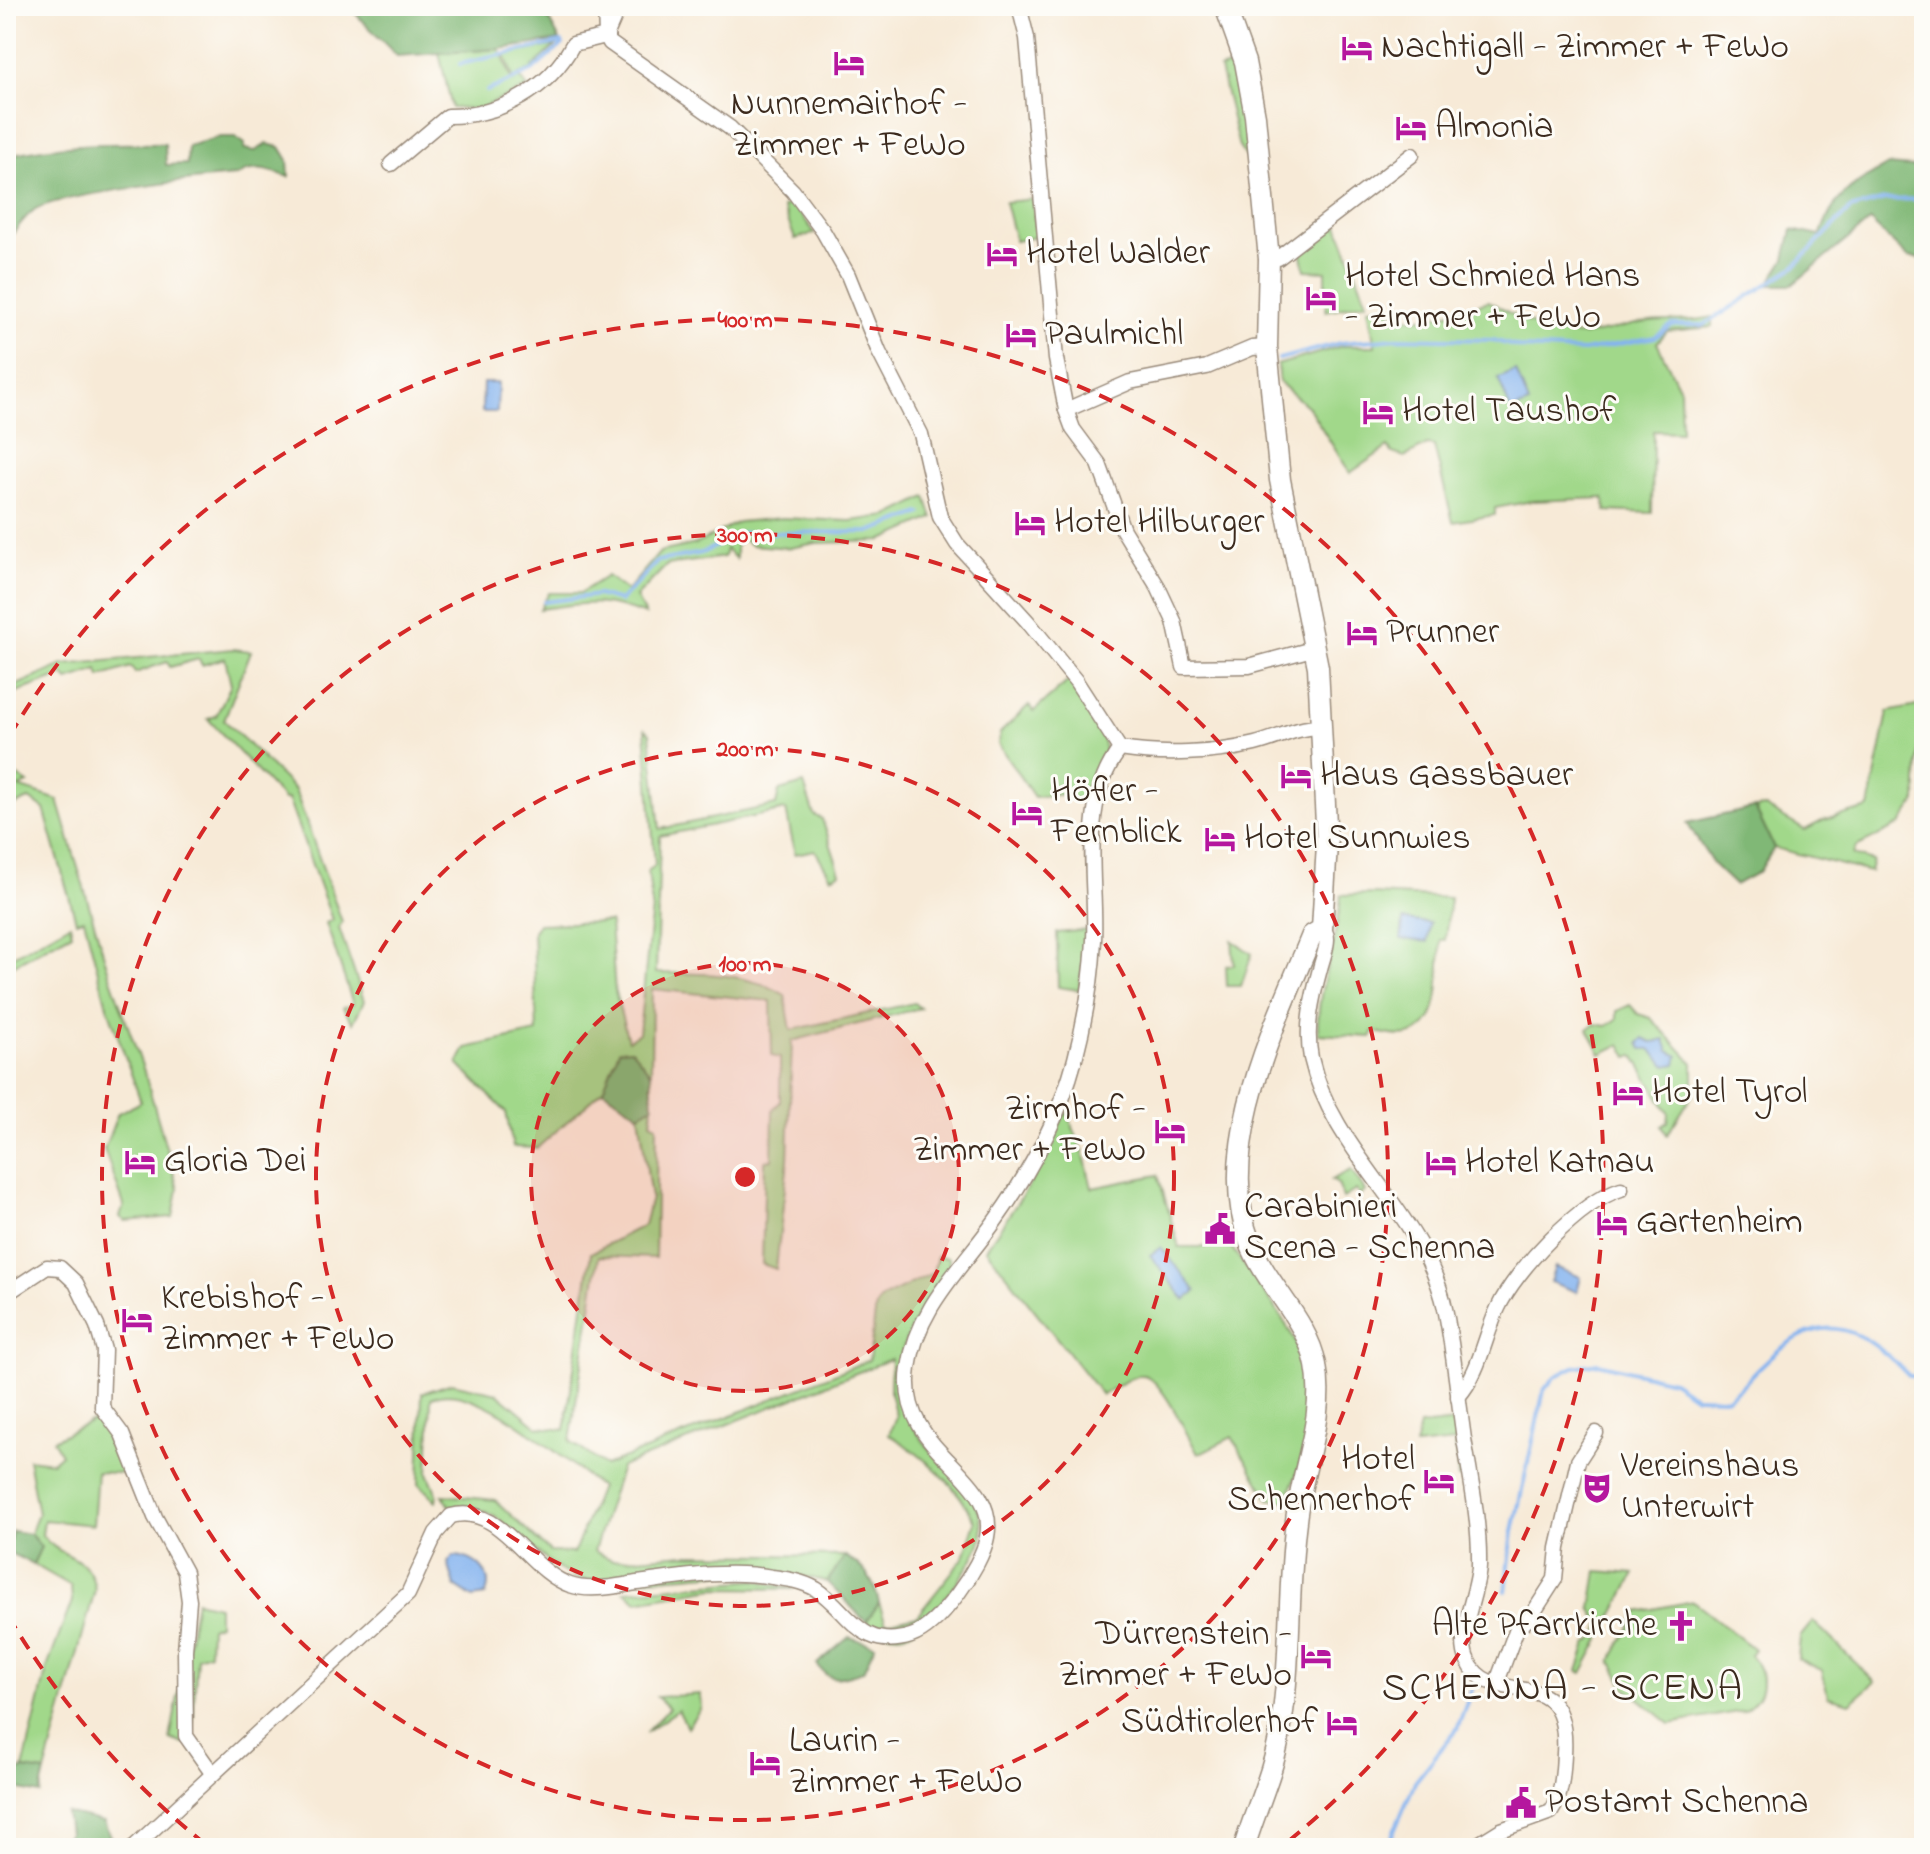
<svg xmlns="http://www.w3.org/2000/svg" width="1930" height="1854" font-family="'Indie Flower',sans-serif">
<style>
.green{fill:#a1d88a;stroke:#6e8154;stroke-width:2}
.forest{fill:#80b876;stroke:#5e714a;stroke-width:2}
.water{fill:#84b3ef;stroke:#606e86;stroke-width:2}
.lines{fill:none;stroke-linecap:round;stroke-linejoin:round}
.stream{stroke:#84b3ef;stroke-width:4}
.street-casing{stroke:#998a7a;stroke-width:17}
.secondary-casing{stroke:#998a7a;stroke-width:23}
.street{stroke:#fff;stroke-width:14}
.secondary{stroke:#fff;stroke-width:20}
.ring{fill:none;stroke:#d62828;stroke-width:4;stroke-dasharray:14 10}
.labels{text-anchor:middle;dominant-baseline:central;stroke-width:6;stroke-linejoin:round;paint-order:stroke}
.poi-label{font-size:36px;fill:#3b2a1e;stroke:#fdfcf7;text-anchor:start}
.quarter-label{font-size:40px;letter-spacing:2px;fill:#3b2a1e;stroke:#fdfcf7}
.centre{fill:#d62828;stroke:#fdfcf7;stroke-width:4}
.ring-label{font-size:24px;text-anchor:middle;font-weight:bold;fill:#d62828;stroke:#fdfcf7;stroke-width:6;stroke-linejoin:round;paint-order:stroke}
</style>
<rect width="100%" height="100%" fill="#fdfcf7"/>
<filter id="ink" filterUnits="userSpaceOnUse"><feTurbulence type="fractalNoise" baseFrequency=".0125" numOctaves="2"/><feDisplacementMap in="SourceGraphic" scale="16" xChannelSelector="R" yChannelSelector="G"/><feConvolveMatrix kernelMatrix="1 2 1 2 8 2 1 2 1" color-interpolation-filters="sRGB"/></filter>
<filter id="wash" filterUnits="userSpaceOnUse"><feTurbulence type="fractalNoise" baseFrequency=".006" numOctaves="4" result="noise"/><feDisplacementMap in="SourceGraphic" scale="32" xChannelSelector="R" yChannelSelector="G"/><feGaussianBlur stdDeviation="1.8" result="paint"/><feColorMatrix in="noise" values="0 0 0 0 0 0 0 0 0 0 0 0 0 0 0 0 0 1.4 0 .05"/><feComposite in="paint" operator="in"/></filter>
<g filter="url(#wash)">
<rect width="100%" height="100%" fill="#f7ead7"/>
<!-- green -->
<g class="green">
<polygon points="556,45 530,70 513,78 505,55"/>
<polygon points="500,49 512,81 521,78 528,88 478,109 452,108 439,53"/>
<polygon points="1233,65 1250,163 1239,147 1220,69"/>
<polygon points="1033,199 1036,237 1015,241 1005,202"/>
<polygon points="792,203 815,233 795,239 783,207"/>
<polygon points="1338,225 1367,302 1326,311 1326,271 1305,270 1301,250"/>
<path d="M1489,301C1515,317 1550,336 1582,335C1604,334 1627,324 1650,322C1671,319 1691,323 1712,317V327L1667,331L1657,343L1680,389L1681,432L1653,431L1652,513L1606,511L1604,498L1532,501L1495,508V515L1453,522L1434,446L1427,445L1405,457L1392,453L1388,447L1350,473L1309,408L1279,382L1277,365L1342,346H1375L1368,308L1383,307C1410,332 1457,309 1489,301Z"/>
<path d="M926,497L933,518L881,541L816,543L790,548L751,545L743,539L736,545V559L726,549L724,557L667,565L636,597L645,615C599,598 588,603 540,609L549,593H580L607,576L627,591L660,552L696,544L738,522L782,518L850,521L888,516Z"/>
<polygon points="233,649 251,651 224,720 295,790 342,922 339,928 364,1001 353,1023 343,1008 353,1004 326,923 332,920 288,799 284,800 208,719 216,716 231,685 225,658 202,665 199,659 170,667 167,662 135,673 131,667 100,677 98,670 68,680 64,675 6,696 6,690 63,665"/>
<path d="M1073,677C1082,697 1111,740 1104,759C1099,775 1088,783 1084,798L1071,799L1066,794L1034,797L998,744L1000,733L1029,705L1034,711Z"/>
<polygon points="1921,705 1916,802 1900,825 1856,847 1853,855 1873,861 1870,872 1774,848 1755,808 1765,807 1805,830 1824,820 1869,808 1888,712"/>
<path d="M645,729L650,733L660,829L776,805L779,791L804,784L814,815L822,819L840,873L831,877L815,850L795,854L786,810L660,836L656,973C700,974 746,971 785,995L791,1030L914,1003L920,1008L792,1041L788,1160L776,1269L762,1264L765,1161L772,1159L773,1110L780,1102V1058L772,1056L771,1001L652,989L651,1074L631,1049L619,1051L603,1090L537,1148L513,1147L506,1112L458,1064L466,1048L537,1032L533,931L538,924L610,922L615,992L628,1040L639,1033L652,907L648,871L655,865Z"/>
<polygon points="6,768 28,783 19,787 58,800 109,973 145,1074 178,1189 173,1217 125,1221 120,1217 124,1205 104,1149 118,1113 141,1102 106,1002 84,919 76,921 44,809 29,799 6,809"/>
<path d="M1373,894L1450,898L1445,940H1441C1438,989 1446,1054 1374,1031L1371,1037L1318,1034C1316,987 1338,943 1341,895Z"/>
<polygon points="70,924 72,933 6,969 6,960"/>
<polygon points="1088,930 1079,990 1058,987 1057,933"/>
<polygon points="1232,940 1252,954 1241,986 1227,986 1226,966 1234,965"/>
<polygon points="1630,1005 1638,1014 1651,1018 1693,1063 1693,1094 1667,1135 1662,1126 1668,1122 1669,1114 1634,1055 1628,1057 1621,1044 1601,1054 1588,1029 1595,1024 1607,1026 1617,1019 1617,1011"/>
<path d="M653,1106L651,1122L657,1125L655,1258L599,1256L570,1441L605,1466L869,1360L876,1306L882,1298L933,1273L937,1256L949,1258V1281L943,1278C890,1348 878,1397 943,1464C965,1486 984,1503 982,1536C981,1557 925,1628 905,1634C891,1637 876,1630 866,1622L879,1603L886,1623L917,1616L964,1557L975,1522C957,1483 924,1457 889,1434L896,1416L890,1393L891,1359L621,1467L594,1551L612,1560L685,1554L845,1556L827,1582C768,1564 704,1576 643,1579C623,1581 600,1585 581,1579C533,1567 505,1497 451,1508L443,1495L495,1500L550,1552L574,1553L600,1487C567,1462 472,1375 431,1398L428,1473L437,1494L436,1501L419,1484L422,1393L452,1383L497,1393L538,1427L565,1430L591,1253L644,1225L651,1198L639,1114Z"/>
<path d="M1066,1111L1083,1151L1092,1188L1158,1175L1179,1247H1231C1255,1281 1286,1317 1302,1356C1319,1402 1305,1459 1286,1501L1269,1499L1232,1437L1198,1454C1189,1439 1159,1372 1141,1375C1128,1377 1113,1389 1102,1395L986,1249L1028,1187Z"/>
<polygon points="1351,1170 1365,1191 1360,1196 1356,1190 1343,1198 1338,1184 1331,1180"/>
<path d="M99,1418L120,1442L131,1474L97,1472L93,1525L44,1520L42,1535C61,1561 90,1552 95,1590L45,1772L23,1769L47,1668L72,1601L71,1586L33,1564L41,1547L30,1534L38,1514L28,1459L52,1462L61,1454L53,1440Z"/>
<polygon points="1455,1422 1463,1477 1458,1478 1455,1442 1415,1446 1420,1426"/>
<polygon points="1597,1571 1635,1574 1582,1673 1578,1671 1587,1644 1598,1635 1601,1624 1591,1608"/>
<polygon points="755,1580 794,1589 714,1588 637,1601 625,1591"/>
<polygon points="196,1601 218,1606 218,1624 210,1627 209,1653 197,1657 192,1735 184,1744 170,1739"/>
<path d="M1693,1601L1754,1649L1750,1655C1768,1675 1766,1697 1743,1711L1670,1724L1626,1688L1611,1661L1638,1612Z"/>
<polygon points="1813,1621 1875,1682 1850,1703 1828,1697 1822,1670 1798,1659 1800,1637"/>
<polygon points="700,1694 701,1708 687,1727 678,1710 645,1733 669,1708 657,1697"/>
</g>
<!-- forest -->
<g class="forest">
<polygon points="348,6 549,6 549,20 560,40 500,49 397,56"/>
<path d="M220,137H235L245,144L244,149L255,151L267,144L280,147L288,160L289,177C272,171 252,164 237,176C204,178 55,195 34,210C24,218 13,233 6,244V156C59,143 110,143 165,144L166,165L187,164L188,146Z"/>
<path d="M1888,165L1924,168V259L1908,257L1870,221L1792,285H1768L1785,259L1792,230L1820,236C1834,194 1851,187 1888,165Z"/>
<polygon points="1755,808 1774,848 1759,872 1735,885 1713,864 1687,823"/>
<polygon points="631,1049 651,1074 653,1106 639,1114 603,1090 619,1050"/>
<polygon points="12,1531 30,1534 41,1547 33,1564 7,1552"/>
<path d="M845,1556C865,1567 874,1581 879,1603L866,1622L827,1582Z"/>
<path d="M849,1637L875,1645L863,1671C842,1677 829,1685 817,1664Z"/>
<polygon points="23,1769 45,1772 40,1794 6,1787 6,1774"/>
<polygon points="66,1813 104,1822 115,1848 59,1848 69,1833"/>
</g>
<!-- water -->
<g class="water">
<polygon points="1516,371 1529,404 1511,411 1498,378"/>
<polygon points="483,383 498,383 497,412 482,412"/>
<polygon points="1403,920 1430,923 1428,942 1401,939"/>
<polygon points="1644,1038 1652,1042 1665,1040 1669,1051 1678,1056 1676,1064 1667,1066 1650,1049 1642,1049 1639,1043"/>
<polygon points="1161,1247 1196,1291 1185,1300 1150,1255"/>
<polygon points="1555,1267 1581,1277 1577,1292 1550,1282"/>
<path d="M453,1556C473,1555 496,1573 485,1596L473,1598L455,1586L448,1563Z"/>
</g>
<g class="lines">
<!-- stream -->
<g class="stream">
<polyline points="460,64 562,42"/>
<polyline points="487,91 532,71 563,44"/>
<polyline points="1279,359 1340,343 1396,338 1493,340 1521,348 1584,351 1655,337 1672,325 1704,325 1794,267 1850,209 1885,200 1924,199"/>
<polyline points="544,602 598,595 620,601 658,561 702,553 742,533 869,532 921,513"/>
<path d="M1506,1591L1513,1531L1544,1390L1555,1377L1574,1367L1598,1363L1672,1381L1696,1397L1727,1398C1741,1389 1748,1379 1759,1368C1818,1309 1855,1320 1909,1376L1924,1377"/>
<polyline points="1387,1848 1415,1782 1457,1729 1475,1681"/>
</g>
</g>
</g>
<g filter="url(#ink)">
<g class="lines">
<defs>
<g id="street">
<polyline points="605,6 606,36 610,43 730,128 793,191 823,231 848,275 879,352 921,434 940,517 957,544 1028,622 1076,681 1120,749"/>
<polyline points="1019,6 1027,38 1056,359 1066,410"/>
<path d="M391,164L448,116C499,116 548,91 573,44L606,36L619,6"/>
<polyline points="1269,259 1278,258 1412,155"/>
<polyline points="1267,347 1252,348 1207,367 1130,382 1066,410 1073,429 1099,464 1123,530 1158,587 1174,621 1184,667 1249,666 1316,648"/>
<path d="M1120,749C1162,756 1214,754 1255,744C1278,738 1297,727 1321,727"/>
<path d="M1322,929C1326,934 1327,933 1327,939C1327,949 1322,960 1320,969C1312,998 1305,1028 1311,1058C1333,1156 1427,1214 1446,1313C1454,1355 1458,1397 1464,1439C1471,1481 1480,1523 1479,1566C1478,1594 1455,1635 1468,1661C1492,1712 1570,1657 1564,1754C1563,1773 1562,1796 1551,1812L1501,1830L1472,1848"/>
<polyline points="6,1294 47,1267 60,1268 76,1283 97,1326 104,1350 102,1407 122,1434 155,1517 185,1572 189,1601 185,1650 186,1736 212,1773"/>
<path d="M1458,1397C1480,1372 1484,1338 1498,1308C1516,1269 1580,1202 1621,1189"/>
<polyline points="1497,1682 1517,1628 1530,1618 1555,1579 1558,1548 1578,1461 1596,1433"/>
<path d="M133,1848L408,1594L436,1533L451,1516C500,1502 528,1571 570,1585C590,1592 616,1586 637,1583C682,1577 727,1569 772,1577C787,1579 802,1581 816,1589C849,1610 860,1652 911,1636C939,1627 982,1566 987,1537C1000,1472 896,1454 909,1368C917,1308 961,1269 995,1221C1031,1171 1059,1119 1075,1059C1085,1021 1092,980 1094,940C1097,877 1078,804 1120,749"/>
</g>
<path id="secondary" d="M1225,6L1245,62L1255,116L1269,259L1267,347L1280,480L1318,667L1327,844L1322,929L1312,935C1276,1023 1213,1148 1250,1243C1267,1286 1307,1319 1316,1365C1326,1417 1301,1470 1296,1521C1287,1590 1292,1663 1280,1732C1274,1772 1255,1810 1244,1848"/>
</defs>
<!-- street casing -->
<use href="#street" class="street-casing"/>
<!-- secondary casing -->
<use href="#secondary" class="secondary-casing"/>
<!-- street -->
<use href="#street" class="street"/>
<!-- secondary -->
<use href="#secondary" class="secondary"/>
</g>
</g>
<!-- distance rings -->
<circle cx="745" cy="1177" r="214" fill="#d62828" fill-opacity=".12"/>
<g class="ring">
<circle cx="745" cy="1177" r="214"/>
<circle cx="745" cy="1177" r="429"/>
<circle cx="745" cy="1177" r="643"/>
<path d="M205 1844A858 858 0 0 1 10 1619M10 735A858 858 0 1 1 1285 1844"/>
</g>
<!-- icons -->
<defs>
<symbol id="hotel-bare" viewBox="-9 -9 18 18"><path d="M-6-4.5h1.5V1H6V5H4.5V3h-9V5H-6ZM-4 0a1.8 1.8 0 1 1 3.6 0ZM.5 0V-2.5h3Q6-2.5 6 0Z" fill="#b5179e" stroke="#fdfcf7" stroke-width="2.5" paint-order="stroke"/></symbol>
<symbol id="civic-bare" viewBox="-9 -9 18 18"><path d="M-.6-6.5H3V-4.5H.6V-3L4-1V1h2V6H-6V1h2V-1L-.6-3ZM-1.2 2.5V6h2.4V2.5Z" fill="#b5179e" stroke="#fdfcf7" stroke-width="2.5" paint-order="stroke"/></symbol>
<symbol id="theatre-bare" viewBox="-9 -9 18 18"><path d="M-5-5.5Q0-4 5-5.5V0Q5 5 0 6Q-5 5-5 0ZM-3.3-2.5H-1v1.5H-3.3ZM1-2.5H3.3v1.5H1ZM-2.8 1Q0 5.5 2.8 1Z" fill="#b5179e" stroke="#fdfcf7" stroke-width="2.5" paint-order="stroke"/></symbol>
<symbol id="church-bare" viewBox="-9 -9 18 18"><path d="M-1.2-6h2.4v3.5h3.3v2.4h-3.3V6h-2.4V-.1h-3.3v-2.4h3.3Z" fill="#b5179e" stroke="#fdfcf7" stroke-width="2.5" paint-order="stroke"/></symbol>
</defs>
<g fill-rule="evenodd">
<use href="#hotel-bare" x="1335" y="26" width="44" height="44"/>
<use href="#hotel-bare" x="827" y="41" width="44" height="44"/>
<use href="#hotel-bare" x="1389" y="106" width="44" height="44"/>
<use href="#hotel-bare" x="980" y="232" width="44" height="44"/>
<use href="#hotel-bare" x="1299" y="276" width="44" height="44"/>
<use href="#hotel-bare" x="999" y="313" width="44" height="44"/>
<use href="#hotel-bare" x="1356" y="390" width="44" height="44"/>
<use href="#hotel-bare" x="1008" y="501" width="44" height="44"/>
<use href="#hotel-bare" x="1340" y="611" width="44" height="44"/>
<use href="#hotel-bare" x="1274" y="754" width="44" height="44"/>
<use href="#hotel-bare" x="1005" y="791" width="44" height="44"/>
<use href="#hotel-bare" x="1198" y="817" width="44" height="44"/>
<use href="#hotel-bare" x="1606" y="1071" width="44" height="44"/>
<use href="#hotel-bare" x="1148" y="1109" width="44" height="44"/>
<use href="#hotel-bare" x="118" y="1140" width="44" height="44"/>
<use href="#hotel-bare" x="1419" y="1141" width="44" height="44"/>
<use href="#hotel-bare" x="1590" y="1201" width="44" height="44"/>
<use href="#civic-bare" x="1198" y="1207" width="44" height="44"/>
<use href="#hotel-bare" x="115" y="1298" width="44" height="44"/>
<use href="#hotel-bare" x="1417" y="1459" width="44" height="44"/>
<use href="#theatre-bare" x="1575" y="1466" width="44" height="44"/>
<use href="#church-bare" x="1659" y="1604" width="44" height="44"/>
<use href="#hotel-bare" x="1294" y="1634" width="44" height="44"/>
<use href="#hotel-bare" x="1320" y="1701" width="44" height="44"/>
<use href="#hotel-bare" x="743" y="1741" width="44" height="44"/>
<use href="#civic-bare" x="1499" y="1781" width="44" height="44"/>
</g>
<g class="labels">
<!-- poi labels -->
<g class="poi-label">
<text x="1381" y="48">Nachtigall - Zimmer + FeWo</text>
<text x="849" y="105" text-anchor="middle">Nunnemairhof -<tspan x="849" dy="41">Zimmer + FeWo</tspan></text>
<text x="1435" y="128">Almonia</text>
<text x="1026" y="254">Hotel Walder</text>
<text x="1345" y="277">Hotel Schmied Hans<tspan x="1345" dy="41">- Zimmer + FeWo</tspan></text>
<text x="1045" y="335">Paulmichl</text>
<text x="1402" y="412">Hotel Taushof</text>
<text x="1054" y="523">Hotel Hilburger</text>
<text x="1386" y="633">Prunner</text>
<text x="1320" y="776">Haus Gassbauer</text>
<text x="1051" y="792">Höfler -<tspan x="1051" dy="41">Fernblick</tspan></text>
<text x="1244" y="839">Hotel Sunnwies</text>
<text x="1652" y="1093">Hotel Tyrol</text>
<text x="1146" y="1110" text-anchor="end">Zirmhof -<tspan x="1146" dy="41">Zimmer + FeWo</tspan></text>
<text x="164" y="1162">Gloria Dei</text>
<text x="1465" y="1163">Hotel Katnau</text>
<text x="1244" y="1208">Carabinieri<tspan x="1244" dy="41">Scena - Schenna</tspan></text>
<text x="1636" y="1223">Gartenheim</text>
<text x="161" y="1299">Krebishof -<tspan x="161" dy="41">Zimmer + FeWo</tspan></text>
<text x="1415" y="1460" text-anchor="end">Hotel<tspan x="1415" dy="41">Schennerhof</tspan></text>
<text x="1621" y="1467">Vereinshaus<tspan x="1621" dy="41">Unterwirt</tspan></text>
<text x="1657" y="1626" text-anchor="end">Alte Pfarrkirche</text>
<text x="1292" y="1635" text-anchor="end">Dürrenstein -<tspan x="1292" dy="41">Zimmer + FeWo</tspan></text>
<text x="1318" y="1723" text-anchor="end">Südtirolerhof</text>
<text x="789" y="1742">Laurin -<tspan x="789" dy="41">Zimmer + FeWo</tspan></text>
<text x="1545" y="1803">Postamt Schenna</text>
</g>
<!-- quarter labels -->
<g class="quarter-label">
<text x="1563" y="1689">SCHENNA - SCENA</text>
</g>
</g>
<circle cx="745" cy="1177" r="12" class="centre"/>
<g class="ring-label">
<text x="745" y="327">400 m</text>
<text x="745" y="542">300 m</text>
<text x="745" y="756">200 m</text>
<text x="745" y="971">100 m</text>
</g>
<!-- margin -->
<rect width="1930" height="1854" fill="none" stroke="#fdfcf7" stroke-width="32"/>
</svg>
